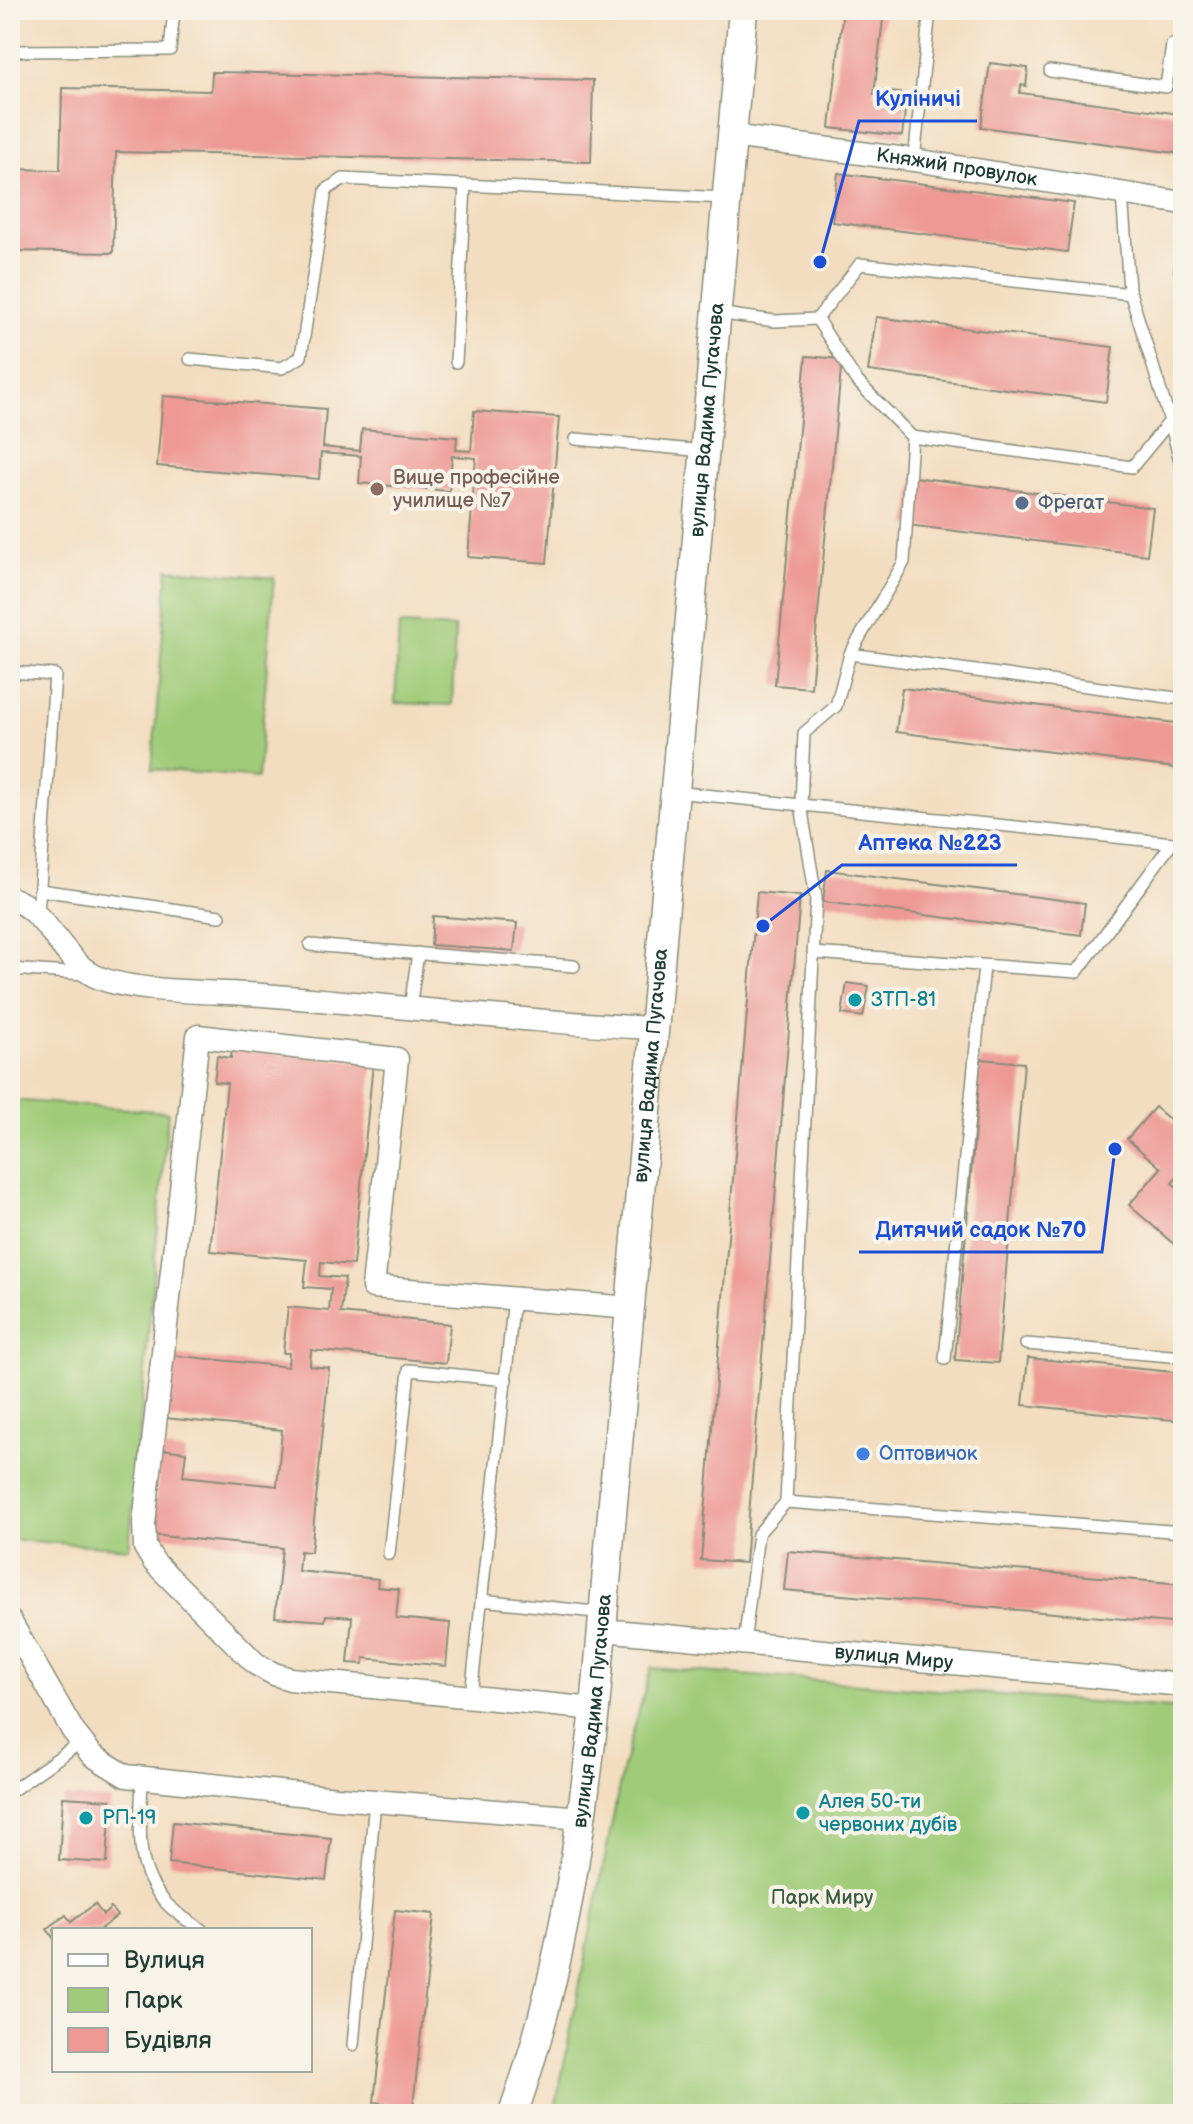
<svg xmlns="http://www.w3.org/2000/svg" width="1193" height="2124" font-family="'Balsamiq Sans',sans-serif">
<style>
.green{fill:#a0cc79;stroke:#608456;stroke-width:2}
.building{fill:#ee9994}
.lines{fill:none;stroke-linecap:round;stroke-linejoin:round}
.service-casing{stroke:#898d7a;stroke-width:14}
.minor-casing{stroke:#898d7a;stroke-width:25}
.tertiary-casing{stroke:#898d7a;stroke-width:31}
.service{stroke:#fff;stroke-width:11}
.minor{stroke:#fff;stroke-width:22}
.tertiary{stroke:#fff;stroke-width:28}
.education-dot{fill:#8d6e63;stroke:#f7f3e8;stroke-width:3}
.service-dot{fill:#5c6f8a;stroke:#f7f3e8;stroke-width:3}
.culture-dot{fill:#0f9aa8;stroke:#f7f3e8;stroke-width:3}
.shop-dot{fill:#3f7fe0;stroke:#f7f3e8;stroke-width:3}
.labels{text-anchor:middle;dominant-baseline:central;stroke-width:8;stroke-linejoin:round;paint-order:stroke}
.street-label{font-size:20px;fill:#1f3d34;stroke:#f7f3e8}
.education-label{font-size:20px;fill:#785e54;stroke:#f7f3e8;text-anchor:start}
.service-label{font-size:20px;fill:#4e5e75;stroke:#f7f3e8;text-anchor:start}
.culture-label{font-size:20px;fill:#0d838f;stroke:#f7f3e8;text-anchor:start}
.shop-label{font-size:20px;fill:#366cbe;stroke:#f7f3e8;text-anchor:start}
.park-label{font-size:20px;fill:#395a42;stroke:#f7f3e8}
.leader{fill:none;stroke:#1d4ed8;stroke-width:3}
.callout-dot{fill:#1d4ed8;stroke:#f7f3e8;stroke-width:3}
.callout-label{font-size:22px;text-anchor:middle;font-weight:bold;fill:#1d4ed8;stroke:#f7f3e8;stroke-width:8;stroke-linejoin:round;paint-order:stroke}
</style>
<rect width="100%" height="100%" fill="#f7f3e8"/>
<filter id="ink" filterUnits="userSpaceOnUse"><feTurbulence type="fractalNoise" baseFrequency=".0125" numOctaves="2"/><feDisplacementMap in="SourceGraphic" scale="16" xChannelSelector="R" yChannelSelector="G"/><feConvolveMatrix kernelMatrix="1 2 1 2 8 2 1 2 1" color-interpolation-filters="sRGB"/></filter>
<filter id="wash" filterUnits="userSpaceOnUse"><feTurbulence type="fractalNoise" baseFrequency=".006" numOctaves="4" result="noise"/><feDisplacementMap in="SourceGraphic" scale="32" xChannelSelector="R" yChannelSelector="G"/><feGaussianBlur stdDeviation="1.8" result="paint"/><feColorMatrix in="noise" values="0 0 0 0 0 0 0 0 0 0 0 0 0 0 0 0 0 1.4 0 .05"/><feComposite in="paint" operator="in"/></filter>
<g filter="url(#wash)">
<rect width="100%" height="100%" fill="#f3ddc0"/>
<!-- green -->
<g class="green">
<polygon points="168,569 274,578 258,778 152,769"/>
<polygon points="399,625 455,628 452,705 395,703"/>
<polygon points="10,1100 168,1112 129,1548 15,1540 10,1533"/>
<polygon points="651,1668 1183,1709 1183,2114 554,2114 623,1767"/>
</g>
<g id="blocks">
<!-- building -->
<g class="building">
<polygon points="843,10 884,10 874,95 880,95 881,91 907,94 902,136 830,128"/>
<polygon points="990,63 1028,68 1026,86 1021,85 1020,93 1180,114 1183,106 1183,154 981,127"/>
<polygon points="212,72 593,80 591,162 116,152 113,253 10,251 10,169 60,170 62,88 211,91"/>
<polygon points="838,173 1074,203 1067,252 832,222"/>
<polygon points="1180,225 1183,225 1183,273 1174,272"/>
<polygon points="876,317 1113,347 1106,402 868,371"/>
<polygon points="806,356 842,359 811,688 775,685"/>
<polygon points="163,396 326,409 323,447 360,451 362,429 457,437 456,450 471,451 474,411 559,417 547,563 468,557 476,458 452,456 449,491 359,483 361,456 321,453 319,479 157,466"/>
<polygon points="914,477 1153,508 1147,555 907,525"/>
<polygon points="902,688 1183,724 1183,769 896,732"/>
<polygon points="827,870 1085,903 1081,935 823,902"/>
<polygon points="757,892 800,896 745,1563 701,1560"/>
<polygon points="433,916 517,923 514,951 431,945"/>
<polygon points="847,983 869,986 863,1017 842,1014"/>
<polygon points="232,1049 373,1063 353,1265 321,1262 320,1276 345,1278 341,1313 450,1324 446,1363 311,1350 310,1366 329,1368 311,1552 300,1551 298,1571 378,1579 377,1587 399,1589 396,1618 450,1623 446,1666 364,1658 363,1664 348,1663 352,1617 326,1615 325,1621 275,1617 282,1548 152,1535 161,1449 186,1452 183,1476 277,1486 282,1430 165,1418 171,1355 288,1367 289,1353 283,1353 288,1307 329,1311 331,1289 304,1287 307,1260 210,1251 227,1083 214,1082 217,1056 231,1058"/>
<polygon points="981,1059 1024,1063 998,1363 955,1360"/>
<polygon points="1155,1107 1183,1131 1183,1170 1172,1183 1183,1192 1183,1237 1176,1246 1129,1205 1161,1168 1127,1139"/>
<polygon points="1028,1358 1183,1373 1183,1421 1023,1405"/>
<polygon points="788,1551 1183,1584 1183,1624 784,1590"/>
<polygon points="63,1797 111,1800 107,1863 59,1860"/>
<polygon points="173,1822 331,1838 326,1880 169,1863"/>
<polygon points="95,1904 103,1915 111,1908 117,1916 101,1928 103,1930 54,1930 54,1939 47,1929 66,1915 71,1922"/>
<polygon points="395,1910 434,1914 413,2106 374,2102"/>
</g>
</g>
</g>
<g filter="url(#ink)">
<use href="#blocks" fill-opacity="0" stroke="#898d7a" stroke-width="2"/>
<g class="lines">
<defs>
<g id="service">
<polyline points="10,51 170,50 174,10"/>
<polyline points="1050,71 1166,87 1172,45 1183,47"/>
<polyline points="914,160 930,10"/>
<polyline points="716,313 775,321 817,319 860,264 1131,294"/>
<polyline points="817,319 856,380 912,437 904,562 850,654"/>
<polyline points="190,359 282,368 301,357 326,190 343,179 725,198"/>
<polyline points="456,362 465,185"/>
<polyline points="1170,421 1183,473"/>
<polyline points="912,437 1132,467 1170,421 1129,289 1122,194"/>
<polyline points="576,439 704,451"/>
<polyline points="10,672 55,675 38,914"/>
<polyline points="675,792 1183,844"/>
<polyline points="40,890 220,916"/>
<polyline points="310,945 574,966"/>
<polyline points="814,953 1077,972 1172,843"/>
<polyline points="10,969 84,974"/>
<polyline points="410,1008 418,953"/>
<polyline points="1026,1344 1183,1357"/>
<polyline points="945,1359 984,966"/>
<polyline points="786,1502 816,898 801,805 804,733 836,706 850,654 1183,699"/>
<polyline points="389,1554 409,1370 506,1380"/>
<polyline points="482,1600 604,1613"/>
<polyline points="744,1644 758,1534 786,1502 1183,1532"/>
<polyline points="471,1696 514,1298"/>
<path d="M142,1778C141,1825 132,1866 166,1903C176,1914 190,1922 202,1930"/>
<polyline points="10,1792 81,1742"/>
<polyline points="353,2045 375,1801"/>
</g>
<g id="minor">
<path id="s1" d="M731,136L914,160L1183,203"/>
<path d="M10,898C47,910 60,957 93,975C129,994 219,991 262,995C393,1005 523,1022 655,1028"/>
<polyline points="10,1621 73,1731 92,1755 126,1776 337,1798 582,1818"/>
<path id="s2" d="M603,1630L1183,1685"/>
<polyline points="595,1709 290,1679 274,1674 256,1664 154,1562 145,1547 144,1524 198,1036 397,1059 373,1287 631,1308"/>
</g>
<g id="tertiary">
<path id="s3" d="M513,2114C560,1982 579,1847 595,1709L743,10"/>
</g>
</defs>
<!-- service casing -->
<use href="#service" class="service-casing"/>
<!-- minor casing -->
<use href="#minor" class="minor-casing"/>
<!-- tertiary casing -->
<use href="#tertiary" class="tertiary-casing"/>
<!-- service -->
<use href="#service" class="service"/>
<!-- minor -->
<use href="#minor" class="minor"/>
<!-- tertiary -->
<use href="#tertiary" class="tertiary"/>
</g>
</g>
<!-- markers -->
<circle class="education-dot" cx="377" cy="489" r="8"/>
<circle class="service-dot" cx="1022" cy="503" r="8"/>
<g class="culture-dot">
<circle cx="855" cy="1000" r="8"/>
<circle cx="803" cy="1813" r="8"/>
<circle cx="86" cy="1818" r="8"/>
</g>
<circle class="shop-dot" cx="863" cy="1454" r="8"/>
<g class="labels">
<!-- street labels -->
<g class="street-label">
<text stroke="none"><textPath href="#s1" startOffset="228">Княжий провулок</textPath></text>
<text stroke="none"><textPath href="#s3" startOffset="1708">вулиця Вадима Пугачова</textPath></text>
<text stroke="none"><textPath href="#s3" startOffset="1060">вулиця Вадима Пугачова</textPath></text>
<text stroke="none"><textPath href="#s2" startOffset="292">вулиця Миру</textPath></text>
<text stroke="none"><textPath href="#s3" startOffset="412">вулиця Вадима Пугачова</textPath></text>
</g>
<!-- education labels -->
<g class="education-label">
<text x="393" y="478">Вище професійне<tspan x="393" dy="23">училище №7</tspan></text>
</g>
<!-- service labels -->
<g class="service-label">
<text x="1038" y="503">Фрегат</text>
</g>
<!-- culture labels -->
<g class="culture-label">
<text x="871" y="1000">ЗТП-81</text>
<text x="819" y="1802">Алея 50-ти<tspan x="819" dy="23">червоних дубів</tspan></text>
<text x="102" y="1818">РП-19</text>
</g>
<!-- shop labels -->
<g class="shop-label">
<text x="879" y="1454">Оптовичок</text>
</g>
<!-- park labels -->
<g class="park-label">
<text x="822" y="1898">Парк Миру</text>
</g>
</g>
<!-- callouts -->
<path class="leader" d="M820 262L859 121H977M763 926L842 865H1017M1115 1149L1102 1252H859"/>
<g class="callout-dot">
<circle cx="820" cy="262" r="8"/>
<circle cx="763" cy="926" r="8"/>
<circle cx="1115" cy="1149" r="8"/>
</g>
<g class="callout-label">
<text x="918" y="106">Куліничі</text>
<text x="930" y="850">Аптека №223</text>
<text x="981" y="1237">Дитячий садок №70</text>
</g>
<!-- margin -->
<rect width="1193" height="2124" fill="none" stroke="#f7f3e8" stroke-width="40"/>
<!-- legend -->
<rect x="52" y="1928" width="260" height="144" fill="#f7f3e8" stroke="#a1aaa0" stroke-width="2"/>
<rect x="68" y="1954" width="40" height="12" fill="#ffffff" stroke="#a1aaa0" stroke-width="2"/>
<text x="124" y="1968" font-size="24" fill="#1f3d34">Вулиця</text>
<rect x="68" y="1988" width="40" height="24" fill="#a0cc79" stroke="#a1aaa0" stroke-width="2"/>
<text x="124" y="2008" font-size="24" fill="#1f3d34">Парк</text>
<rect x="68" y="2028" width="40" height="24" fill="#ee9994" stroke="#a1aaa0" stroke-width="2"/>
<text x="124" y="2048" font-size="24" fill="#1f3d34">Будівля</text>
</svg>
